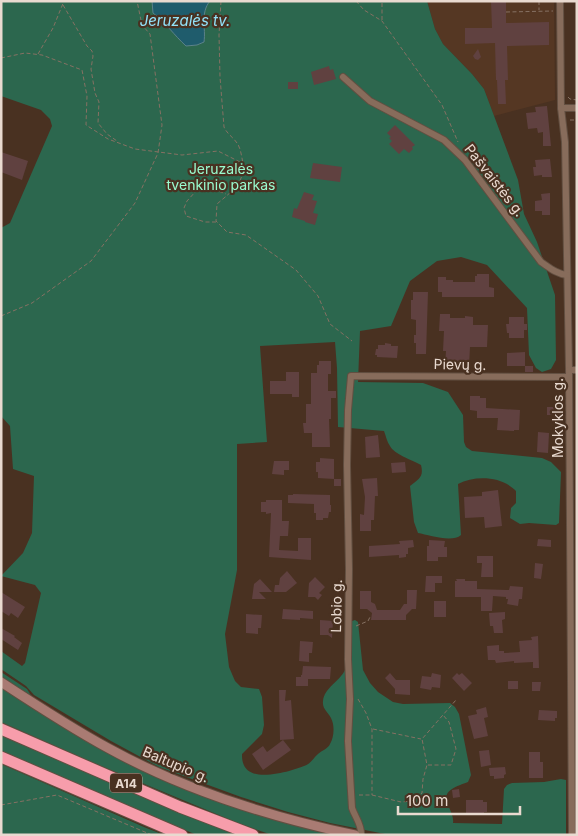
<svg xmlns="http://www.w3.org/2000/svg" width="578" height="836" font-family="Inter,sans-serif">
<style>
.built{fill:#553723}
.green{fill:#2c674e}
.water{fill:#1f5c6c;stroke:#5c828a}
.building{fill:#604140}
.lines{fill:none;stroke-linecap:round;stroke-linejoin:round}
.street-casing{stroke:#624f41;stroke-width:8}
.secondary-casing{stroke:#624f41;stroke-width:11}
.highway-casing{stroke:#624f41;stroke-width:13}
.path{stroke:#867163;stroke-width:1;stroke-dasharray:4 2.5;stroke-linecap:butt}
.street{stroke:#876c5b;stroke-width:6}
.secondary{stroke:#a97b73;stroke-width:9}
.highway{stroke:#f79dab;stroke-width:11}
.labels{text-anchor:middle;dominant-baseline:central;stroke-width:4.5;stroke-linejoin:round;paint-order:stroke}
.shield{fill:#493121;stroke:#b9a79c;stroke-width:1}
.shield-label{font-size:12px;font-weight:bold;fill:#e9dad0}
.park-label{font-size:14px;fill:#99fbcf;stroke:#493121}
.street-label{font-size:14px;fill:#e9dad0;stroke:#493121}
.water-label{font-size:15px;font-style:italic;fill:#92e2f9;stroke:#493121}
</style>
<rect width="100%" height="100%" fill="#493121"/>
<!-- built -->
<polygon class="built" points="427,1 554,1 555,100 494,116 484,89 472,74 443,44 435,29"/>
<!-- green -->
<g class="green">
<path d="M1,1H427L435,29L443,44L472,74L484,89L518,180L524,214L537,242L555,295L556,360L551,369L542,372L536,368L529,355L527,308L487,265L461,257L437,261L410,281L391,326L360,331L358,382L423,383L448,392L463,415L464,442L466,447L472,451L542,458L551,462L561,472L559,523L556,525L529,523L520,524L510,518L511,508L516,503V491C502,476 475,475 458,484L461,535C452,543 429,535 418,533L414,522L410,486C419,479 424,477 421,465C412,460 394,454 390,446C387,442 386,436 384,431L338,427L337,368L335,342L260,346L267,442L237,444V570L225,634L229,667L235,681L241,687L259,689L262,697L264,725L262,734L242,754C241,782 272,775 289,771C294,769 300,768 304,766C311,764 313,758 318,754C322,750 328,749 330,744C334,737 335,726 331,718C328,712 322,709 323,701C324,688 340,681 345,670C347,667 347,662 348,659C351,646 352,634 352,621L355,620L358,622L363,670L370,683L378,692L393,702L403,704L450,703L455,707L459,714L471,775L468,782C463,784 456,786 452,789C438,797 455,811 453,823L502,824L504,789L507,785L512,783L544,782L561,779L566,780V835H390L330,823L288,812L241,797L159,767L111,741L34,695L26,686L1,669V651L22,666L25,663L41,593L35,585L1,576L23,553L32,533L34,476L13,469L10,426L1,416V228L10,223L52,126L50,119L41,110L1,96Z"/>
<polygon points="1,672 27,689 32,697 1,676"/>
<polygon points="1,687 159,777 212,800 293,825 334,835 272,835 238,823 94,763 1,722"/>
<polygon points="1,735 164,806 236,835 197,835 84,788 1,751"/>
<polygon points="1,764 144,827 164,835 1,835"/>
</g>
<!-- water -->
<path class="water" d="M152,1H210C200,13 206,28 204,42L197,45L186,46C174,35 166,23 153,13Z"/>
<!-- building -->
<g class="building">
<polygon points="491,1 506,1 506,23 549,22 549,45 507,46 508,80 505,80 506,104 498,104 497,80 496,80 495,43 465,44 465,28 492,28"/>
<polygon points="478,49 481,57 478,60 475,59 473,56"/>
<polygon points="329,66 330,70 333,69 336,79 314,85 311,72"/>
<rect x="288" y="82" width="10" height="7"/>
<polygon points="547,106 551,146 543,146 543,132 538,133 537,128 528,129 526,113 536,112 535,107"/>
<polygon points="395,125 415,145 412,147 413,149 409,153 404,149 399,154 389,144 392,141 389,138 391,137 387,133"/>
<polygon points="1,152 28,161 22,180 1,172"/>
<polygon points="550,159 552,177 542,177 542,175 534,176 533,167 536,167 535,160"/>
<polygon points="313,163 342,167 340,182 310,178"/>
<polygon points="304,192 314,195 312,200 317,201 313,213 318,214 315,225 305,222 305,221 292,217 294,208 297,209"/>
<polygon points="550,193 550,215 542,215 542,211 535,211 535,201 542,200 541,194"/>
<polygon points="477,274 489,274 489,287 494,288 494,297 442,297 442,292 438,292 438,277 446,277 446,280 453,280 453,282 475,282 475,276 477,276"/>
<polygon points="413,292 428,292 426,354 416,354 416,343 414,343 414,335 416,335 416,320 411,319 411,300 413,300"/>
<polygon points="440,314 450,314 450,318 465,318 465,316 473,317 473,325 488,325 487,347 470,347 469,366 445,366 446,351 443,351 444,331 439,331"/>
<polygon points="509,317 524,317 524,324 527,324 527,330 524,330 524,338 509,338 509,333 507,333 506,324 509,324"/>
<polygon points="385,343 391,344 391,346 398,346 397,358 377,357 377,355 375,355 376,349 378,349 378,345 385,345"/>
<polygon points="525,352 525,366 507,366 507,353"/>
<polygon points="319,361 331,361 331,374 328,374 328,391 336,391 336,398 331,398 331,419 329,419 330,447 312,447 312,433 304,433 303,423 306,423 306,404 311,404 311,373 317,373 317,365 319,365"/>
<rect x="525" y="366" width="8" height="6"/>
<polygon points="286,372 299,372 299,397 292,397 292,394 270,394 270,381 286,381"/>
<polygon points="470,396 480,396 480,398 486,398 486,408 520,410 519,430 514,430 514,431 497,430 498,418 477,418 477,411 470,410"/>
<rect x="547" y="407" width="7" height="8"/>
<polygon points="538,432 549,433 548,453 537,452"/>
<polygon points="378,435 380,457 366,458 365,437"/>
<polygon points="320,458 334,459 334,479 341,479 341,486 334,486 334,479 318,478 318,472 316,472 316,462 320,462"/>
<polygon points="274,461 289,461 289,470 284,470 284,475 272,474"/>
<polygon points="405,462 406,472 392,473 391,463"/>
<polygon points="377,478 378,496 375,496 374,520 371,520 371,531 360,531 360,514 364,515 365,497 362,479"/>
<polygon points="498,490 502,526 485,528 484,517 465,518 464,497 482,496 482,492"/>
<polygon points="293,494 330,495 330,505 331,505 331,512 329,512 328,518 323,518 323,520 316,520 316,513 314,513 314,504 288,503 288,495 293,495"/>
<polygon points="266,500 282,500 282,521 289,521 288,536 280,536 279,550 298,551 298,538 311,538 311,560 269,557 271,513 266,514 266,512 261,512 261,502 266,502"/>
<polygon points="538,539 551,540 551,547 537,546"/>
<polygon points="413,540 414,547 408,548 408,554 406,554 406,557 399,558 399,555 369,557 369,546 400,544 399,541"/>
<polygon points="429,540 445,541 444,547 447,547 447,557 438,557 438,561 427,561 427,546 429,546"/>
<polygon points="477,556 493,556 493,577 481,577 482,563 477,563"/>
<polygon points="535,563 543,564 541,579 534,578"/>
<polygon points="287,571 297,583 286,592 274,592 275,585 279,585 280,578"/>
<polygon points="426,576 442,576 442,583 435,583 435,592 425,592"/>
<polygon points="315,577 325,587 319,593 322,595 318,600 315,597 308,597 309,583"/>
<polygon points="260,579 272,592 259,592 266,599 252,599 254,584"/>
<polygon points="456,579 465,579 465,581 477,581 477,589 507,590 509,590 510,586 523,587 522,599 519,599 518,606 507,604 508,599 506,599 506,597 493,596 492,611 481,611 481,597 455,597 455,581 457,581"/>
<polygon points="407,590 417,590 416,609 412,609 406,615 406,620 371,620 372,613 367,609 360,609 360,591 371,591 371,602 375,604 377,610 400,610 404,604 407,604"/>
<polygon points="1,592 25,607 18,618 11,613 9,616 1,611"/>
<rect x="434" y="601" width="12" height="16"/>
<polygon points="283,609 313,611 313,619 300,618 300,620 282,619"/>
<polygon points="505,612 505,619 502,620 503,633 494,633 493,626 490,626 489,613"/>
<polygon points="246,614 262,615 261,628 258,628 258,634 246,633"/>
<polygon points="320,620 333,621 332,638 328,635 320,635"/>
<polygon points="1,628 15,636 14,637 22,643 18,650 1,639"/>
<polygon points="538,636 539,668 533,668 533,662 514,663 514,661 496,663 495,660 488,660 487,646 499,645 499,651 504,651 504,653 520,652 519,641 532,640 531,637"/>
<polygon points="300,641 313,642 312,653 309,653 309,662 299,661"/>
<polygon points="303,666 331,667 330,679 308,679 308,686 296,686 296,677 301,677 301,675 302,675"/>
<polygon points="390,673 396,680 410,680 410,695 395,694 395,689 385,678"/>
<polygon points="432,673 441,675 440,688 432,687 431,690 420,688 422,676 431,677"/>
<polygon points="457,673 459,675 462,673 472,683 464,691 452,678"/>
<rect x="508" y="681" width="10" height="8"/>
<polygon points="532,682 541,682 540,691 532,691"/>
<polygon points="279,690 286,690 285,701 291,700 294,739 280,740"/>
<polygon points="486,707 488,717 484,718 488,736 474,739 468,716 477,714 476,710"/>
<polygon points="539,710 557,711 557,718 555,718 555,721 538,720"/>
<polygon points="283,740 291,750 263,770 252,754 263,746 267,752"/>
<polygon points="489,750 491,765 481,767 479,751"/>
<polygon points="529,752 540,752 540,762 543,762 543,778 529,778"/>
<polygon points="505,767 506,774 504,775 504,778 494,779 494,776 490,776 489,768"/>
<polygon points="459,789 460,797 453,798 452,790"/>
<polygon points="466,800 483,800 483,802 487,802 487,812 484,812 484,815 466,815"/>
</g>
<g class="lines">
<defs>
<g id="street">
<polyline points="560,1 561,108 565,142 569,370 572,835"/>
<path d="M343,77L370,101L444,140L465,160L541,262C550,268 557,274 567,275"/>
<polyline points="561,108 577,108"/>
<polyline points="569,370 577,370"/>
<path d="M361,835C362,825 355,817 352,808L348,741L350,699L348,659L349,569L347,465L348,410L351,376L569,377"/>
</g>
<path id="secondary" d="M1,682C36,705 71,728 108,748C184,790 270,817 355,835"/>
<g id="highway">
<polyline points="1,729 180,807 253,835"/>
<polyline points="1,757 182,835"/>
</g>
</defs>
<!-- street casing -->
<use href="#street" class="street-casing"/>
<!-- secondary casing -->
<use href="#secondary" class="secondary-casing"/>
<!-- highway casing -->
<use href="#highway" class="highway-casing"/>
<!-- path -->
<g class="path">
<path d="M221,1L219,35L220,77L224,127C227,134 233,137 237,143C240,147 241,153 242,158C247,182 233,190 217,204L216,221L227,232L246,235L296,270L318,296L330,324L352,341"/>
<polyline points="356,1 364,10 382,21 442,105 458,142"/>
<polyline points="539,1 539,10"/>
<polyline points="63,5 87,46 92,51 93,56 91,69 95,93 99,102 98,123 107,134 117,141"/>
<polyline points="506,12 553,11"/>
<polyline points="382,20 382,1"/>
<polyline points="38,54 53,28 64,1"/>
<polyline points="1,58 25,53 42,55 82,70 87,96 86,125 108,139 135,149 182,155 218,151 242,163"/>
<polyline points="568,97 570,99 577,100"/>
<polyline points="570,120 577,120"/>
<polyline points="216,222 205,222 186,216 184,208 187,201 196,191 211,188 226,194"/>
<polyline points="1,316 32,303 91,261 135,203 158,153 162,125 150,34 142,25 137,1"/>
<polyline points="356,626 368,621 370,617"/>
<polyline points="358,699 366,713 372,729 372,795"/>
<polyline points="373,729 421,739"/>
<polyline points="428,765 451,765 456,749 449,722 443,715"/>
<polyline points="359,795 372,795 401,802 413,801 422,793 423,779 427,765 422,739 456,700"/>
<polyline points="1,805 57,795 152,835"/>
</g>
<!-- street -->
<use href="#street" class="street"/>
<!-- secondary -->
<use href="#secondary" class="secondary"/>
<!-- highway -->
<use href="#highway" class="highway"/>
</g>
<g class="labels">
<!-- shield labels -->
<rect class="shield" x="110" y="773.5" width="32" height="19" rx="4"/>
<g class="shield-label">
<text x="126" y="783">A14</text>
</g>
<!-- park labels -->
<g class="park-label">
<text x="221" y="168">Jeruzalės<tspan x="221" dy="16">tvenkinio parkas</tspan></text>
</g>
<!-- street labels -->
<g class="street-label">
<text transform="translate(495 180) rotate(52)">Pašvaistės g.</text>
<text transform="translate(460 364) rotate(1)">Pievų g.</text>
<text transform="translate(557 418) rotate(-90)">Mokyklos g.</text>
<text transform="translate(336 606) rotate(-89)">Lobio g.</text>
<text transform="translate(176 764) rotate(23)">Baltupio g.</text>
</g>
<!-- water labels -->
<g class="water-label">
<text x="185" y="20">Jeruzalės tv.</text>
</g>
</g>
<!-- border -->
<rect width="578" height="836" fill="none" stroke="#e9dad0" stroke-width="5"/>
<!-- scale -->
<path d="M398 806v8h122v-8" fill="none" stroke="#e9dad0" stroke-width="2.5"/>
<text x="406" y="806" font-size="15" fill="#e9dad0" stroke="#493121" stroke-width="4" paint-order="stroke">100 m</text>
</svg>
